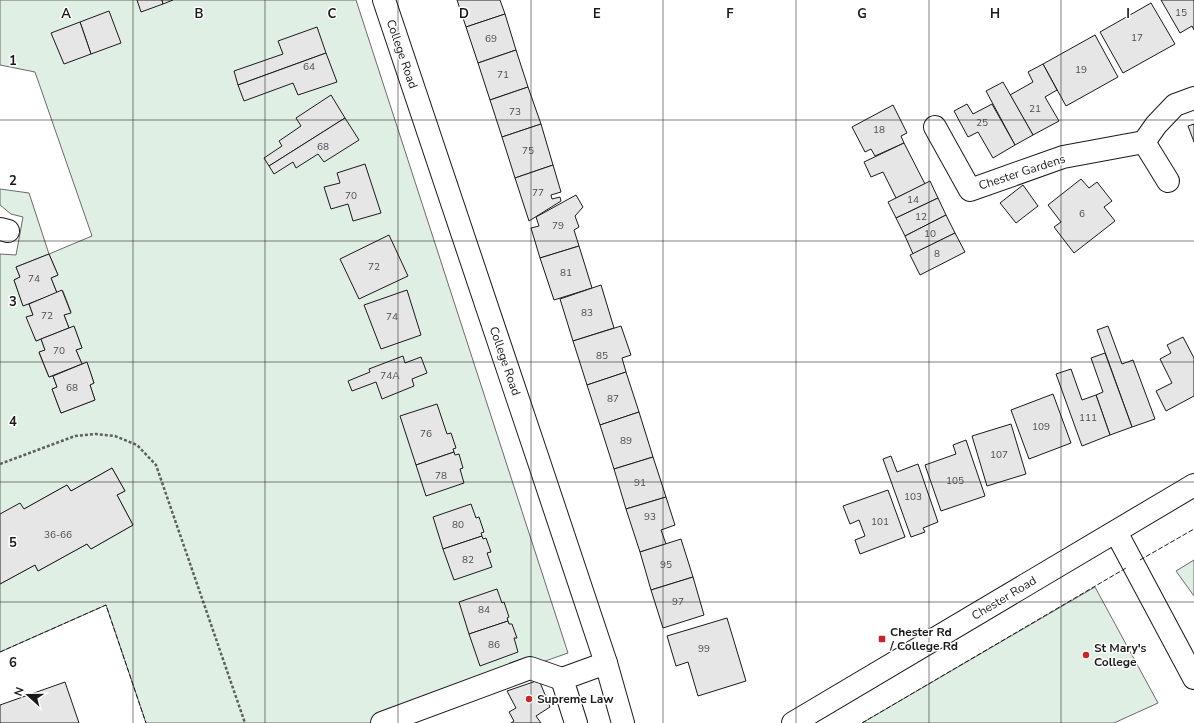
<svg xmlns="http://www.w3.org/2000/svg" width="1194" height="723" font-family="'Nunito Sans',sans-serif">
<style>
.green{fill:#e0efe3;stroke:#6a6a6a;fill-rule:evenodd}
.building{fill:#e6e6e6;stroke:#1a1a1a}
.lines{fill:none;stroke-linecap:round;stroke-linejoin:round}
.minor-casing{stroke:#1a1a1a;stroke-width:24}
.major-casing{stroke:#1a1a1a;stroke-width:24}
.highway-casing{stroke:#1a1a1a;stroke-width:24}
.path{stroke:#5f5f5f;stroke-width:2.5;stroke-dasharray:3 2;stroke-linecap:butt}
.minor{stroke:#fff;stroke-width:22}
.major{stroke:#fff;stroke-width:22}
.highway{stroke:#fff;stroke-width:22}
.fence{stroke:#1a1a1a;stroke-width:1;stroke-dasharray:5 2;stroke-linecap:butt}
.grid{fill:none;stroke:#1a1a1a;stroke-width:1;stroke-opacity:0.55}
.poi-dot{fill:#c62828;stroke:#fff;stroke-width:1.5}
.labels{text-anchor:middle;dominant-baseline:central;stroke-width:3;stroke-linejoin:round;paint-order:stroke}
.number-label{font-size:10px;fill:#4d4d4d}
.street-label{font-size:12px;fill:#1a1a1a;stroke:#fff}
.poi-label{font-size:12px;font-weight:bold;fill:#1a1a1a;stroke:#fff;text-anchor:start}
.grid-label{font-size:13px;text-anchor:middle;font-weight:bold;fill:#1a1a1a;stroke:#fff;stroke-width:3;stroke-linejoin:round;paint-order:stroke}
</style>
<rect width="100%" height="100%" fill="#fff"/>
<!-- green -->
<g class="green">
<path d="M0,0H356L568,653L369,723H146L106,605L0,652V584L35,565L38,571L87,544L91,549L133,525L117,495L125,491L112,468L71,491L67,485L24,509L0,514V254L16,255L23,217L11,214L0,205V189L29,193L49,254L92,236L35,72L0,65ZM49,254L58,275L51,278L57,293L63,291L71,312L64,315L69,328L74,327L82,348L76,350L82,364L87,363L94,383L90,385L95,400L61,413L52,389L57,387L53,376L49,377L39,353L45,350L41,339L36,341L27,317L33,315L29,304L23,305L14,280L20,277L16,267Z"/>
<polygon points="1194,560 1194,596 1176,571"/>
<polygon points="1095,587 1158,703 1114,723 862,723"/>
</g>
<!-- building -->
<g class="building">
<polygon points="137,0 162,0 163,4 141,12"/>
<polygon points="162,0 173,0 163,4"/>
<polygon points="457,0 500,0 505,14 466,27"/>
<polygon points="1161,0 1194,0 1194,30 1192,26 1180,33"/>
<polygon points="1151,3 1175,44 1123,73 1100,32"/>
<polygon points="109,11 121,43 91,54 80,22"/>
<polygon points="505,14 516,50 478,63 466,27"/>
<polygon points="80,22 91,54 64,64 51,33"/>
<polygon points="317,27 326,53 238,85 234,71 283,54 278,41"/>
<polygon points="1095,35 1118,77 1066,106 1043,64"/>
<polygon points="516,50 528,87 490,100 478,63"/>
<polygon points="326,53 337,82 298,95 293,83 244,101 238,85"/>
<polygon points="1043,64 1057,90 1045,97 1059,121 1033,135 1010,95 1033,82 1028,72"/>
<polygon points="1003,82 1033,135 1015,145 986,91"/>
<polygon points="528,87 541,124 502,137 490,100"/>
<polygon points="331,95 345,118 269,166 264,158 282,146 279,141 301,126 296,118"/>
<polygon points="967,104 973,114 992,104 1015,145 993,158 978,132 968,137 954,111"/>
<polygon points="893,105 907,133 901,136 904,143 875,156 871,149 865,152 852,127"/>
<polygon points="345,118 359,140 324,162 318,154 296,168 293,162 274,174 269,166"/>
<polygon points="541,124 553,165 515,178 502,137"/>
<polygon points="1194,124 1194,142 1188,126"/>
<polygon points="904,143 925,184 896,198 883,172 871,177 864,162"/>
<polygon points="365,164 381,213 353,221 348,204 331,209 324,187 340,183 337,173"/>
<polygon points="553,165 561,192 551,195 552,199 560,197 561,201 529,221 515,178"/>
<polygon points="1081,179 1089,188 1097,182 1112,201 1104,207 1115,221 1074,253 1054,227 1061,222 1048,205"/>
<polygon points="930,181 938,198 896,218 888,202"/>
<polygon points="1023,185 1038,206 1016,223 1000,203"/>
<polygon points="576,195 583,207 575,216 579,227 574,230 579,246 540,258 531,228 539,226 536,217"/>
<polygon points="938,198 946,215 905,236 896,218"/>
<polygon points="946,215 955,233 913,254 905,236"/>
<polygon points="955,233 965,252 920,275 910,255"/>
<polygon points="389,235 408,276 359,299 340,259"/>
<polygon points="579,246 592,288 554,300 540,258"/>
<polygon points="49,254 58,275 51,278 57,293 23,306 14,280 20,277 16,267"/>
<polygon points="601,285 614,328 573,341 560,299"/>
<polygon points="62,290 71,313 64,315 69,328 36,341 26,317 33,315 29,304"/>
<polygon points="407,290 421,335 381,349 364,305"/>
<polygon points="74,326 82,348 76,350 82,364 49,377 39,352 45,350 41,339"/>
<polygon points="621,326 631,355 622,358 626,372 587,385 573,341"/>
<polygon points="1108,326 1122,364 1133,360 1155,419 1132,427 1097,330"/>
<polygon points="1183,337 1194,358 1194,396 1166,411 1156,391 1172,383 1160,359 1171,353 1167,345"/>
<polygon points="1105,353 1132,427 1110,435 1096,395 1103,392 1091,358"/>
<polygon points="403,356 405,363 421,357 427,373 412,379 414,386 382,399 376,382 352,391 348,381 370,372 369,369"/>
<polygon points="87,362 94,383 90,385 95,400 61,413 52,389 57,387 53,376"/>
<polygon points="1071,369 1082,400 1096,395 1110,435 1082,446 1056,374"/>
<polygon points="626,372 639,412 600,425 587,385"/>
<polygon points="1053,394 1071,443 1029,459 1011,410"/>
<polygon points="437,404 447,434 451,433 456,448 453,449 454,452 416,465 400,416"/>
<polygon points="639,412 653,457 614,469 600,425"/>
<polygon points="1011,424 1026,474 987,486 972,436"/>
<polygon points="966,440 985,496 941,511 925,465 956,454 953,445"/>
<polygon points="454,452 455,455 459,454 463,468 460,469 464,483 426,496 416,465"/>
<polygon points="891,456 897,472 918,464 938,522 923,528 925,532 911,537 883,459"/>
<polygon points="653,457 666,497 626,509 614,469"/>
<polygon points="112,468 125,491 117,495 133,525 91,549 87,544 38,571 35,565 0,584 0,514 20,503 24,509 67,485 71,491"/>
<polygon points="888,490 905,537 860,554 855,540 865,536 859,520 850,524 843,506"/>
<polygon points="666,497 675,525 661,530 666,544 640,552 626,509"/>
<polygon points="471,504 476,518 479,517 484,532 481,533 482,536 443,549 433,517"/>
<polygon points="482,536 483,539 486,538 491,552 487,553 492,567 454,580 443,549"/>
<polygon points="681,539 693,577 651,590 640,552"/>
<polygon points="693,577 704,615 663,628 651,590"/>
<polygon points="497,589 502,603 504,602 509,617 507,618 508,621 469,634 459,602"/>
<polygon points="727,618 746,681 698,696 688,662 676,666 667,636"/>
<polygon points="508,621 509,624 512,624 517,638 514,638 518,652 480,666 469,634"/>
<polygon points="539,680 550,707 536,716 541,723 511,723 514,721 509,712 516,708 507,691"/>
<polygon points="65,682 79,723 0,723 0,705"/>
</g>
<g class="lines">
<defs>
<g id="minor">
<polyline points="935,127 970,190 1063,157 1144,142 1156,125 1175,105 1194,98"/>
<polyline points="1144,142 1168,181"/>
<polyline points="0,229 8,231"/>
<polyline points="1116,532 1194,678"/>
<polyline points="382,723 530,668 562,679"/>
<polyline points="576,723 562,679 606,663"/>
</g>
<polyline id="major" points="384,0 539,462 606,663 623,723"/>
<polyline id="highway" points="793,723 1194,485"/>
</defs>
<!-- minor casing -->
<use href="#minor" class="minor-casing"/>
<!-- major casing -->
<use href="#major" class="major-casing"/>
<!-- highway casing -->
<use href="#highway" class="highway-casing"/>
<!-- path -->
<polyline class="path" points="0,464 75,436 96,434 115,436 137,445 156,465 245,723"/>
<!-- minor -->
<use href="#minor" class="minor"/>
<!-- major -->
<use href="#major" class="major"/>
<!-- highway -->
<use href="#highway" class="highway"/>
<!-- fence -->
<g class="fence">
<polyline points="1140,560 1194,529"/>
<polyline points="0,652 106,605 146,723"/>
<polyline points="862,723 1126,568"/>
</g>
</g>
<!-- grid -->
<path class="grid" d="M133,0V723M265,0V723M398,0V723M531,0V723M663,0V723M796,0V723M929,0V723M1061,0V723M0,120H1194M0,241H1194M0,362H1194M0,482H1194M0,602H1194"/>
<!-- markers -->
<g class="poi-dot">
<rect x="878" y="635" width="8" height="8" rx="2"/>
<circle cx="1086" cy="655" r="4"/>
<circle cx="529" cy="699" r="4"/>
</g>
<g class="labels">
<!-- number labels -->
<g class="number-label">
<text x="1181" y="13">15</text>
<text x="1137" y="38">17</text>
<text x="491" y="39">69</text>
<text x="309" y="67">64</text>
<text x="1081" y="70">19</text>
<text x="503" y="75">71</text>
<text x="1035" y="109">21</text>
<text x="515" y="112">73</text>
<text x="982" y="123">25</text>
<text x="879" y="130">18</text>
<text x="323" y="147">68</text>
<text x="528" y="151">75</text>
<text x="538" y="193">77</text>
<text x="351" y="196">70</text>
<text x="913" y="200">14</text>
<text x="1082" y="214">6</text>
<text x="921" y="217">12</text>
<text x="558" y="226">79</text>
<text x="930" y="234">10</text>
<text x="937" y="254">8</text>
<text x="374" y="267">72</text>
<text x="566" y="273">81</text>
<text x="34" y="279">74</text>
<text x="587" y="313">83</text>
<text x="47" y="316">72</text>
<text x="392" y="317">74</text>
<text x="59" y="351">70</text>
<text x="602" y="356">85</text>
<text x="390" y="376">74A</text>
<text x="72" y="388">68</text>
<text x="613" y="399">87</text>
<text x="1088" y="418">111</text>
<text x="1041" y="427">109</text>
<text x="426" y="434">76</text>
<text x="626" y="441">89</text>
<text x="999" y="455">107</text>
<text x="441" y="476">78</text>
<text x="955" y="481">105</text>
<text x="640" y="483">91</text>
<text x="913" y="497">103</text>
<text x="650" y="517">93</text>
<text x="880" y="522">101</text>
<text x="458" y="525">80</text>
<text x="58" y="535">36-66</text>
<text x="468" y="560">82</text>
<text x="666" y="565">95</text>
<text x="678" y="602">97</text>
<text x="484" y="610">84</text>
<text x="494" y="645">86</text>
<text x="704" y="649">99</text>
</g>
<!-- street labels -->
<g class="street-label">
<text transform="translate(402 54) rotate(71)">College Road</text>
<text transform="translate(1022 172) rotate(-18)">Chester Gardens</text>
<text transform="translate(505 361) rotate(71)">College Road</text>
<text transform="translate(1004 598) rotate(-31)">Chester Road</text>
</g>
<!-- poi labels -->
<g class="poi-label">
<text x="890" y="632">Chester Rd<tspan x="890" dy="14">/ College Rd</tspan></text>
<text x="1094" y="648">St Mary's<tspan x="1094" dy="14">College</tspan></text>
<text x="537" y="699">Supreme Law</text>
</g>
</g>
<g class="grid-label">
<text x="66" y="18">A</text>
<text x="199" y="18">B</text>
<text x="332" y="18">C</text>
<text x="464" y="18">D</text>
<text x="597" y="18">E</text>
<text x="730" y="18">F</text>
<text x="862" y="18">G</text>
<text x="995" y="18">H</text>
<text x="1128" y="18">I</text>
<text x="13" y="65">1</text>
<text x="13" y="185">2</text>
<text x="13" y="306">3</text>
<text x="13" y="426">4</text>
<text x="13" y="547">5</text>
<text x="13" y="667">6</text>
</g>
<!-- north arrow -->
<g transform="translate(28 695) rotate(291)" stroke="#ffffff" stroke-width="3" paint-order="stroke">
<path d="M0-3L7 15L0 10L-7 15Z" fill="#1a1a1a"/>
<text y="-6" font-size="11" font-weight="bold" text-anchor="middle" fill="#1a1a1a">N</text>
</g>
</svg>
